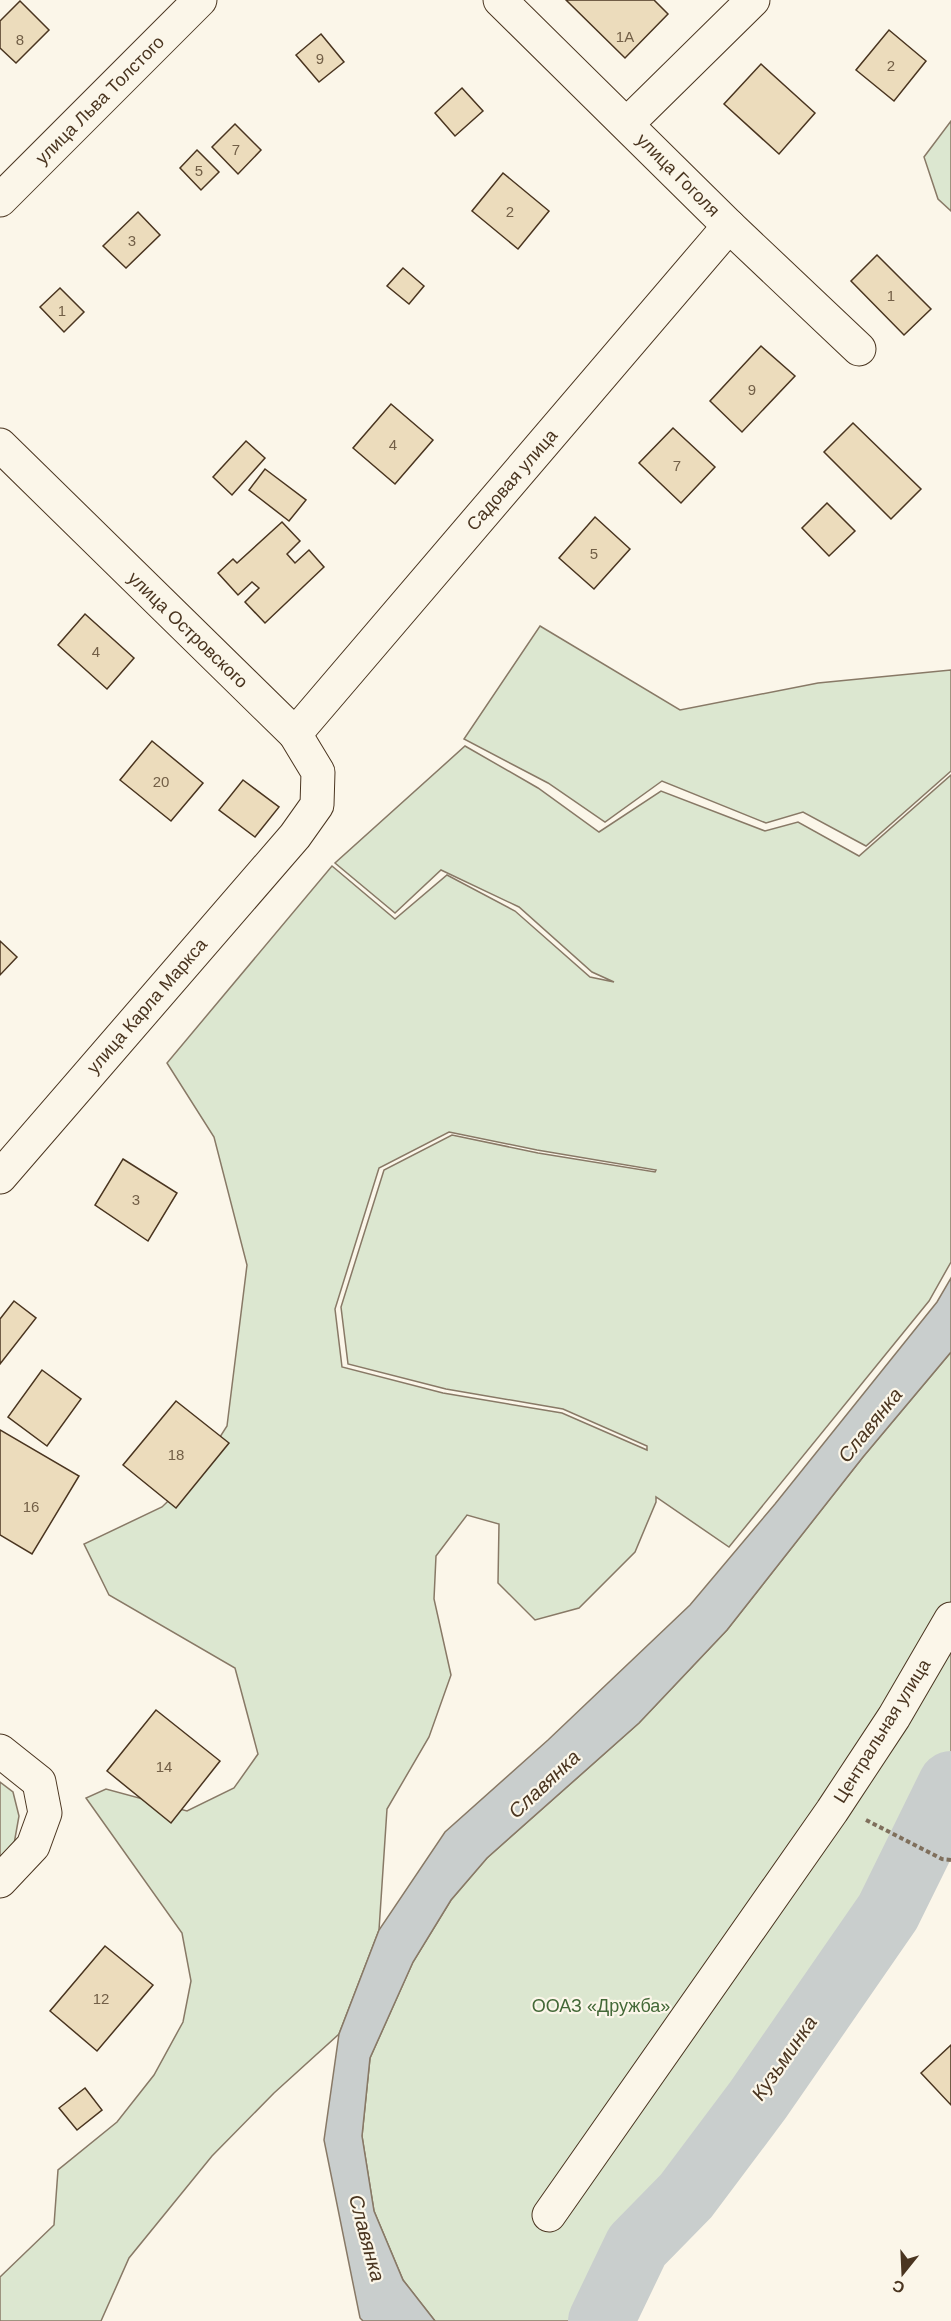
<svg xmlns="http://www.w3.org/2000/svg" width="951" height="2321" font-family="Helvetica,sans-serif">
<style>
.green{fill:#dce7d0;stroke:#887966;stroke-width:1.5;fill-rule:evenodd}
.water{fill:#c9cecd;stroke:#887966;stroke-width:1.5}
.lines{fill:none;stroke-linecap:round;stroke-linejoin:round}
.river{stroke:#c9cecd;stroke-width:66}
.building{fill:#ecdcbc;stroke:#4a3520;stroke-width:1.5}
.minor-casing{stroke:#4a3520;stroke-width:35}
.path{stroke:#7f6f5c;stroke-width:4;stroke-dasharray:4.5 3;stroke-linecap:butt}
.minor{stroke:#fbf6e9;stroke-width:33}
.labels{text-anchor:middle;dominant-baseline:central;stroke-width:4.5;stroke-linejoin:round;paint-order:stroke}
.number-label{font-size:15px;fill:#725f47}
.street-label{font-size:18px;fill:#4a3520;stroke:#fbf6e9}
.park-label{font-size:18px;fill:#436837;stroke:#fbf6e9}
.water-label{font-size:20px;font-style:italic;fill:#4a3520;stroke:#fbf6e9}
</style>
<rect width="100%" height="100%" fill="#fbf6e9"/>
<!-- green -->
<g class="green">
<polygon points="951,121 951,211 938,199 924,157"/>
<polygon points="540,626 680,710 818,683 951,670 951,771 866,846 803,812 766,823 662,781 605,822 548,783 464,739"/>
<path d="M465,746L538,788L599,832L661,791L765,831L798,822L859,856L951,775V1262L929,1301L729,1547L656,1497V1502L635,1552L579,1608L535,1620L498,1583L499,1524L467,1515L436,1556L434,1599L451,1675L429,1737L387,1809L379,1930L339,2034L274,2093L212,2156L129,2258L101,2321H0V2277L54,2225L58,2170L117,2122L154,2075L183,2022L191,1981L182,1933L86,1798L106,1789L187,1811L234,1788L258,1754L235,1668L109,1595L84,1544L162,1507L197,1473L227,1426L247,1265L214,1137L167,1063L332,866L395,919L447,875L515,911L590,977L614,982L592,972L519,907L441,870L395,913L335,863ZM449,1132L537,1150L656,1170L655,1172L538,1153L452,1135L384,1170L341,1307L348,1364L446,1389L563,1409L647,1446V1450L562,1413L443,1393L342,1367L335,1309L379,1168Z"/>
<polygon points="951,1352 951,1784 888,1912 758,2100 686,2196 637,2246 601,2321 435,2321 403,2280 374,2211 362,2136 370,2058 413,1962 451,1900 487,1858 639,1723 727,1630 863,1457"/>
<polygon points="0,1782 13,1792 19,1816 14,1844 0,1857"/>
</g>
<!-- water -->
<polygon class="water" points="951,1278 951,1352 863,1457 727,1630 639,1723 487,1858 451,1900 413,1962 370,2058 362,2136 374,2211 403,2280 435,2321 363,2321 360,2318 324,2140 339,2034 379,1930 445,1832 548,1740 690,1605 775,1504 937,1302"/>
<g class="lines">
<!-- river -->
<polyline class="river" points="601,2321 637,2246 686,2196 758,2100 888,1912 951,1784"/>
</g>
<!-- building -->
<g class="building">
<polygon points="566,0 654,0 668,14 625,58"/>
<polygon points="20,1 49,30 16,63 0,48 0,21"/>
<polygon points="889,30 926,61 894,101 856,70"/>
<polygon points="321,34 344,62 319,82 296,55"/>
<polygon points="761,64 815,113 779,154 724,104"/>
<polygon points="462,88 483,111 455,136 435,113"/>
<polygon points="235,124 261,150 238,174 212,147"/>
<polygon points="197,150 219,172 201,190 180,168"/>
<polygon points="503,173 549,211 518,249 472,211"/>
<polygon points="138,212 160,235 126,268 103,246"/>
<polygon points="877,255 931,309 904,335 851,281"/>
<polygon points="403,268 424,286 409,304 387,286"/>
<polygon points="60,288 84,312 64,332 40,307"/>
<polygon points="761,346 795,376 742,432 710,401"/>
<polygon points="391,404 433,440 395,484 353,448"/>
<polygon points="853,423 921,489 891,519 824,452"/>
<polygon points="673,428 715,467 681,503 639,463"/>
<polygon points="246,441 265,458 232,495 213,477"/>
<polygon points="265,469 306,500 289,521 249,490"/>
<polygon points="827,503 855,531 829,556 802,528"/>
<polygon points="595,517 630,549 594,589 559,558"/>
<polygon points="282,522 300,541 287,554 295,563 309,550 324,567 265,623 245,602 259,588 252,582 238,595 218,573 233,559 237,563"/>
<polygon points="85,614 134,658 107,689 58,645"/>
<polygon points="152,741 203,783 171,821 120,780"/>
<polygon points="243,780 279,807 255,837 219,810"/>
<polygon points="0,941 17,957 0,975"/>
<polygon points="123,1159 177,1193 148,1241 95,1205"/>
<polygon points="14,1301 36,1318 0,1364 0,1319"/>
<polygon points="42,1370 81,1399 47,1446 8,1417"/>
<polygon points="176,1401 229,1443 176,1508 123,1465"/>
<polygon points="0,1430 79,1476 32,1554 0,1535"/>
<polygon points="156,1710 220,1761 171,1823 107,1771"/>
<polygon points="105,1946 153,1985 97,2051 50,2011"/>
<polygon points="951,2045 951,2105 921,2073"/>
<polygon points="85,2088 102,2110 77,2130 59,2108"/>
</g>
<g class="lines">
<defs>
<g id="minor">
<polyline points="500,0 729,226 859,349"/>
<polyline points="627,124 753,0"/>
<polyline points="0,200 200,0"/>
<polyline points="0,445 295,734 318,772 317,805 295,836 0,1177"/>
<polyline points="295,734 729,226"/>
<polyline points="0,1751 39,1782 45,1813 33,1846 0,1881"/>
<polyline points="549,2215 832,1811 894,1717 951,1619"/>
</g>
</defs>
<!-- minor casing -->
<use href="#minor" class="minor-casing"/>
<!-- path -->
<polyline class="path" points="866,1820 942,1859 951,1860"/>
<!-- minor -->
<use href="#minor" class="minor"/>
</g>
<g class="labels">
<!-- number labels -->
<g class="number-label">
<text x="625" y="36">1А</text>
<text x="20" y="39">8</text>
<text x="320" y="58">9</text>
<text x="891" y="65">2</text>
<text x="236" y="149">7</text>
<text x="199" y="170">5</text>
<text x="510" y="211">2</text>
<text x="132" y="240">3</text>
<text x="891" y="295">1</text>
<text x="62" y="310">1</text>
<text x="752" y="389">9</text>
<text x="393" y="444">4</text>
<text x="677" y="465">7</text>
<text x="594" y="553">5</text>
<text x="96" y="651">4</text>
<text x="161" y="781">20</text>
<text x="136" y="1199">3</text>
<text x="176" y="1454">18</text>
<text x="31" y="1506">16</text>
<text x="164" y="1766">14</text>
<text x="101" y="1998">12</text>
</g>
<!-- street labels -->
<g class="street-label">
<text transform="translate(100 100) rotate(-45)">улица Льва Толстого</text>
<text transform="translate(678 175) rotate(45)">улица Гоголя</text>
<text transform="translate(512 480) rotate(-49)">Садовая улица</text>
<text transform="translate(188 630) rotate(44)">улица Островского</text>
<text transform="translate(147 1006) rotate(-49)">улица Карла Маркса</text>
<text transform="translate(882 1731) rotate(-58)">Центральная улица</text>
</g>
<!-- park labels -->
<g class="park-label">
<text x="601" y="2006">ООАЗ «Дружба»</text>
</g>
<!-- water labels -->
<g class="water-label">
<text transform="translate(870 1425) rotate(-51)">Славянка</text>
<text transform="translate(544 1784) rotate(-43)">Славянка</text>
<text transform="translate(784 2058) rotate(-55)">Кузьминка</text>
<text transform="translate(367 2238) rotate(75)">Славянка</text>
</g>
</g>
<!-- north arrow -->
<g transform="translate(903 2273) rotate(198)" stroke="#fbf6e9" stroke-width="4.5" paint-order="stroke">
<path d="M0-4.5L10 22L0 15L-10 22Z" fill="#4a3520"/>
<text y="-9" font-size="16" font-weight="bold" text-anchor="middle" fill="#4a3520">С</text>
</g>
</svg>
